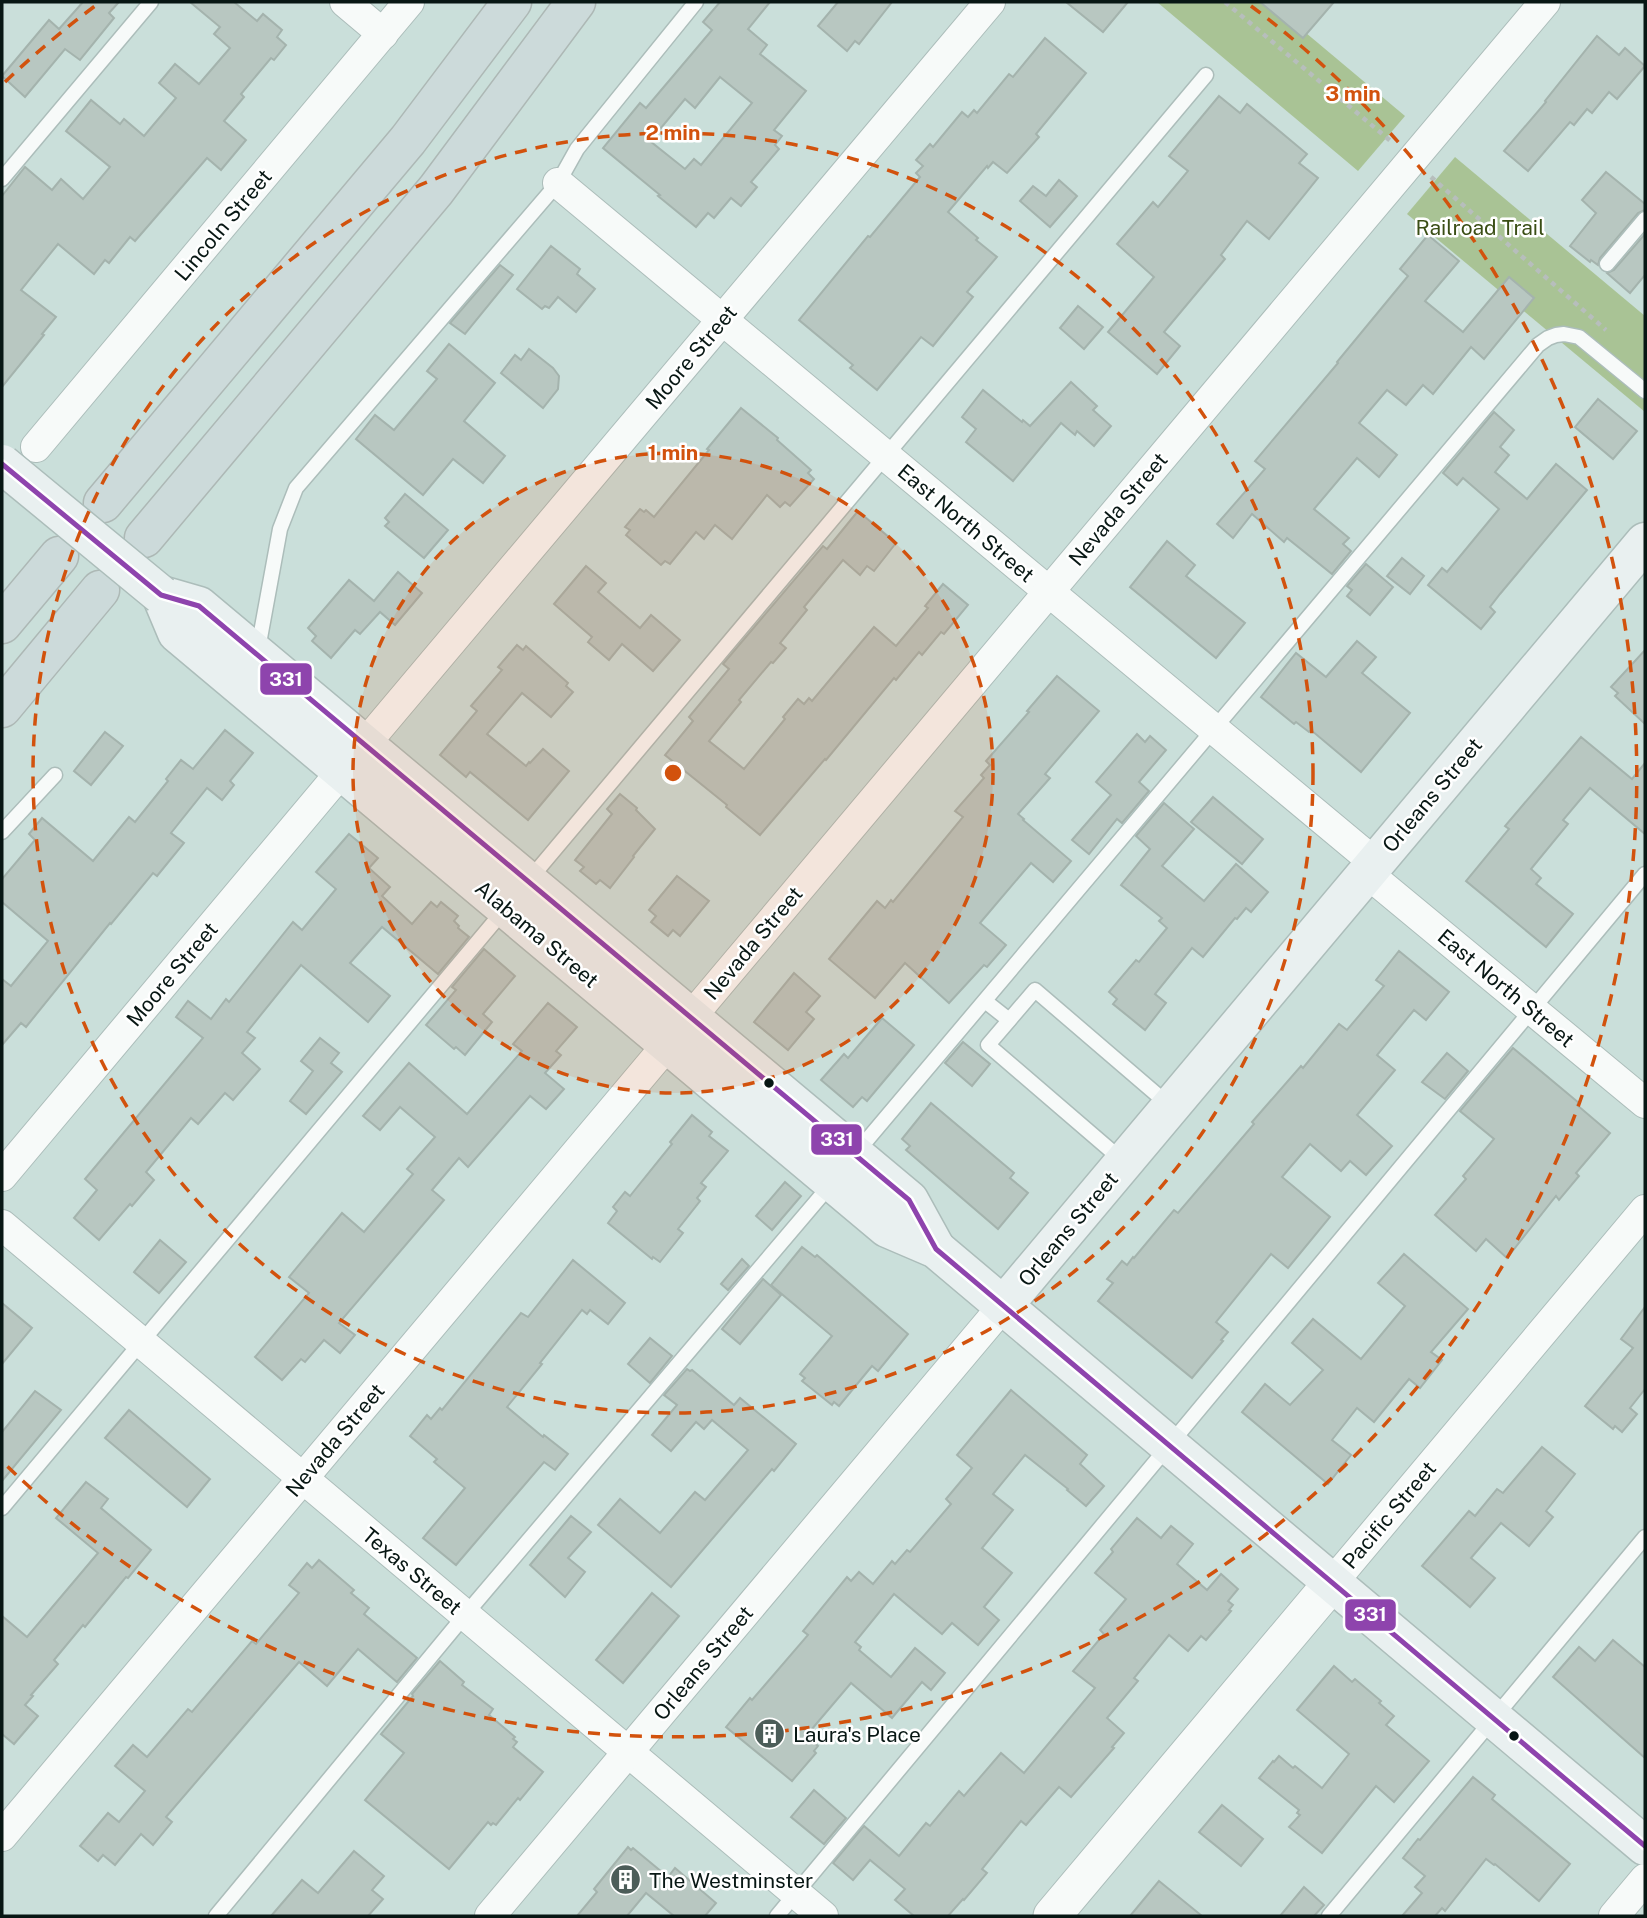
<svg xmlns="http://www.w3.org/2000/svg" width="1647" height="1918" font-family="'Public Sans',sans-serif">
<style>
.forest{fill:#a9c395}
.building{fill:#b8c7c1;stroke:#a4b3ad;stroke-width:2;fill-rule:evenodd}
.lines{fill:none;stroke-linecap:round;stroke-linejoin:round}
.service-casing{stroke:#acbdba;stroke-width:17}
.minor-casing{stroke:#acbdba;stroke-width:32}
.tertiary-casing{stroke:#acbdba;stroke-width:39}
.secondary-casing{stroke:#acbdba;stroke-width:41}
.motorway-casing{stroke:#adb8b5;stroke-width:41}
.path{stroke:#b7bebc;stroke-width:4.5;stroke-dasharray:5 5;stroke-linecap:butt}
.service{stroke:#f7faf9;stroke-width:14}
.minor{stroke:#f7faf9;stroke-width:30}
.tertiary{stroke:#f7faf9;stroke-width:37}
.secondary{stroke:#e9f0f0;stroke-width:38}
.motorway{stroke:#ccdada;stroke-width:38}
.secondary-bridge-casing{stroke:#acbdba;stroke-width:41;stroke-linecap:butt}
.secondary-bridge{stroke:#e9f0f0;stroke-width:38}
.bus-1-casing{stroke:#fff;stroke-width:10}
.bus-1{stroke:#8e44ad;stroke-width:5}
.ring{fill:none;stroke:#d2520d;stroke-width:3.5;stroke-dasharray:12 9}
.bus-dot{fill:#081714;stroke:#fff;stroke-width:2.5}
.labels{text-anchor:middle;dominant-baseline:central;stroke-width:5;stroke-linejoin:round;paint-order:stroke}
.street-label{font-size:21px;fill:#081714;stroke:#fff}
.park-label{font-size:21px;fill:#3a4e15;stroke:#fff}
.poi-label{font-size:21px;fill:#081714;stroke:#fff;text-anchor:start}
.centre{fill:#d2520d;stroke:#fff;stroke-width:3.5}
.ring-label{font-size:21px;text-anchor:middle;font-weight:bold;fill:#d2520d;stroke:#fff;stroke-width:5;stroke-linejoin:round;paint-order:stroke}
.line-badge{stroke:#fff;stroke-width:2.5}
.badge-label{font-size:19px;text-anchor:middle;font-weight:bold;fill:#fff}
</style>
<rect width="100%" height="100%" fill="#cadfda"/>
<!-- forest -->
<g class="forest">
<polygon points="1157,2 1269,2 1405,116 1358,171"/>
<polygon points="1455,157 1645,316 1645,412 1407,214"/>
</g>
<!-- building -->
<g class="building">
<polygon points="83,2 119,2 109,13 114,18 80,60 65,49 25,97 2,76 49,20 59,29"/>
<polygon points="190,2 234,2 257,21 263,14 282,30 277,37 286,45 274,60 271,58 241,94 244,97 224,121 246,140 221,170 207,158 135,241 130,237 109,263 105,260 94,274 58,244 21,290 56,317 42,334 44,335 2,387 2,196 25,167 52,190 61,179 83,199 110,167 66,131 91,100 120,124 124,119 144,136 176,98 159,83 175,64 199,84 230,48 214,34 220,27"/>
<path d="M720,2H770L748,29L767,45L760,54L806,91L774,130L782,136L775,145L779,149L751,182L757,187L741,206L731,198L714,218L708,213L696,227L658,196L660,195L603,148L640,103L646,108L712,30L703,22ZM720,77L752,103L701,165L694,159L685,169L650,141L685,99L695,108Z"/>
<polygon points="838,2 892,2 859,44 855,41 847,51 818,26"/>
<polygon points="1066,2 1128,2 1103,32"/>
<polygon points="1260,2 1334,2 1303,38"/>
<polygon points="1597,36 1619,55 1625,48 1645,66 1617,99 1609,92 1592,113 1587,109 1574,125 1570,122 1528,171 1504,151 1546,102 1545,101"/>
<polygon points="1045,38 1086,73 1036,134 1039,137 1007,173 993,162 988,168 987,166 948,212 978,238 976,240 997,257 967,292 973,297 933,346 921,337 877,390 850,368 853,365 799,320 868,236 870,237 920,177 916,173 923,166 916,160 930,144 933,147 962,112 968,117 974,110 977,113 1009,74 1013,77"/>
<polygon points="1219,96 1240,113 1247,104 1307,154 1299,163 1318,178 1269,239 1247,221 1221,255 1225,259 1164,332 1180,346 1157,374 1108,332 1154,277 1117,244 1153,202 1158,207 1188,171 1169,156"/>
<polygon points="1606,172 1645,204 1645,210 1638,213 1600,258 1598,265 1591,260 1590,262 1570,246 1596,213 1582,200"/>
<polygon points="1059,180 1077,196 1050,227 1020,201 1033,186 1046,196"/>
<polygon points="1645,234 1645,275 1630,293 1607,273 1614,270"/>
<polygon points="1428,235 1459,261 1425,301 1463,332 1509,277 1534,298 1484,359 1471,347 1433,394 1423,385 1406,405 1387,390 1359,423 1397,455 1379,477 1357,458 1314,509 1349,538 1343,544 1351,551 1332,574 1287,538 1284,542 1252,514 1233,538 1217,524 1265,469 1255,461 1338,363 1337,362 1408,276 1400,269"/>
<polygon points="551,246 580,269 577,274 595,289 576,312 558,297 549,308 545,306 542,309 517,289"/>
<polygon points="500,265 513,275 465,334 450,323"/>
<polygon points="1078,306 1103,327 1084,349 1060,328"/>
<polygon points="449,344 495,383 464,421 505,456 483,483 453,459 423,495 356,439 375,415 394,430 437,379 427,371"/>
<polygon points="529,349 553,368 559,376 558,389 543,408 501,373 515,355 521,360"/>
<polygon points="1071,382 1097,406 1093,410 1111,426 1094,446 1077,431 1075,435 1061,423 1013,481 966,442 976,429 962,417 983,390 1022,422 1023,420 1030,426"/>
<polygon points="1598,399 1637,431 1613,459 1575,427"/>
<polygon points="741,408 778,438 777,440 811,470 808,473 814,479 790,506 785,502 780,507 767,495 732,539 715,525 704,539 696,532 670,564 665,561 661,565 626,535 630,530 625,527 640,509 644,512 646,510 654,517 709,450 707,449"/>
<polygon points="1494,412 1514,430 1500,447 1509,455 1495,472 1527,499 1556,464 1587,490 1500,594 1490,607 1495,612 1481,629 1428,585 1442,568 1447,572 1499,509 1463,478 1457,485 1443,473"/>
<polygon points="405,494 448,530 424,558 385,526 389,522 385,518"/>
<polygon points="858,511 896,543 874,571 867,566 860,575 843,560 804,607 807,610 780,643 786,648 773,663 771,662 739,700 741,702 709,741 744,769 785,719 783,717 798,699 804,704 809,698 812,701 874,627 896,646 928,608 925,606 943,584 968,605 944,634 941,632 922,655 919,652 896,680 894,678 826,760 825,759 760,835 726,807 727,805 665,755 693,721 689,717 729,669 723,664 823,546 827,549"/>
<polygon points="1167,541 1195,565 1186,576 1245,623 1216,658 1130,587"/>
<polygon points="1402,558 1424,576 1410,594 1387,576"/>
<polygon points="1366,564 1393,587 1370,615 1347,596 1352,590 1347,586"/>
<polygon points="586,566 606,583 598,592 640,628 651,615 680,640 653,671 622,644 609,660 588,642 592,637 554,604"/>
<polygon points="398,572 422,593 395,625 380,612 360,634 355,630 331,658 312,641 316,636 308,628 349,580 374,601"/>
<polygon points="1357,641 1376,657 1362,673 1410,713 1361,772 1311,730 1309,732 1296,722 1294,724 1261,697 1296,653 1326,677"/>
<polygon points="517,645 523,650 526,646 568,683 566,686 573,692 551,717 522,693 487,734 526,766 529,762 530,763 543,749 569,771 528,820 470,772 466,777 440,755 477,711 471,706 502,670 498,667"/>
<polygon points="1645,650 1645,724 1615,696 1618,693 1611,687"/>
<polygon points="1057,676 1099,711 1045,774 1050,778 1018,814 1024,819 1023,820 1071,861 1053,882 1031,863 980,923 1006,945 987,967 984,965 949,1003 905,963 875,998 829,959 877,901 885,908 891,900 893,902 963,817 955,811 984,778 981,775 990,765 986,761 1029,712 1027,711"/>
<polygon points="225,730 253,753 230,781 234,785 222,800 207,788 171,833 184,843 157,876 153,873 111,924 110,923 26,1027 21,1023 2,1045 2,979 11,986 48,941 2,902 2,879 35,840 29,834 42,818 93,861 129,817 135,822 168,781 166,779 181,760 193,769"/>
<polygon points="105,732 123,746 91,785 74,771"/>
<polygon points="1137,734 1145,742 1150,736 1166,750 1139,782 1149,791 1122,823 1117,819 1089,854 1072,840 1111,795 1096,782"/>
<polygon points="1581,737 1632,779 1645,763 1645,834 1590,788 1563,820 1568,824 1531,869 1541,878 1536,884 1573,914 1546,947 1466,881 1509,829 1505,826"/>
<polygon points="620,794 637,808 636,810 655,829 633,856 634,857 610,888 600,880 596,884 580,871 584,867 575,860 612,814 607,809"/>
<polygon points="1213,797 1263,839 1242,864 1191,822"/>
<polygon points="1164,803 1194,829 1162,866 1204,901 1236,864 1268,892 1251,912 1246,908 1237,919 1235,918 1203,957 1192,948 1155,994 1166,1003 1145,1030 1113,1004 1117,999 1109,992 1136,960 1139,962 1167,928 1159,921 1162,918 1121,885 1150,849 1136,836"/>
<polygon points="349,834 378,858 369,868 390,887 382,896 412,924 431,902 437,907 441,902 458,916 454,921 459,926 458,928 469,937 438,974 382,927 350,963 390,996 368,1022 301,965 247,1032 255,1038 242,1053 260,1069 233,1100 225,1093 198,1124 191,1118 146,1172 154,1180 132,1206 130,1204 99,1240 74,1218 97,1190 85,1179 203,1038 176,1017 188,1001 211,1019 226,999 229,1002 293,922 302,930 336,889 316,872"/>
<polygon points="677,876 709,901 680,936 673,930 668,936 651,922 656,916 649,910"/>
<polygon points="484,949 515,976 483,1014 492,1022 465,1055 456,1047 454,1049 426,1025 456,990 452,987"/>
<polygon points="1399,951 1449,992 1426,1020 1414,1010 1377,1055 1395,1070 1357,1115 1392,1146 1366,1175 1350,1161 1341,1171 1310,1144 1282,1177 1330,1217 1288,1268 1271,1254 1216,1322 1228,1332 1221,1340 1223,1341 1192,1378 1098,1301 1113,1283 1107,1279 1122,1261 1127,1265 1133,1257 1134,1258 1174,1210 1178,1213 1254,1124 1252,1122 1301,1066 1303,1068 1339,1024 1347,1030 1384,986 1376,980"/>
<polygon points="794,973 820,996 806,1012 814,1019 788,1050 754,1022"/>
<polygon points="548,1003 577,1027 556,1051 561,1055 545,1073 564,1089 546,1109 530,1096 468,1167 459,1158 432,1190 444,1200 339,1323 355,1335 340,1353 324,1340 305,1362 301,1359 282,1380 255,1357 309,1293 289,1277 342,1213 364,1232 413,1174 407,1169 435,1137 400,1107 380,1130 363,1116 409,1063 467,1114 522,1051 513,1044"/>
<polygon points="882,1018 914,1045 867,1101 862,1097 853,1107 821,1080 844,1054 848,1058"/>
<polygon points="320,1038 339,1053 331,1063 342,1072 306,1114 290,1101 313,1071 301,1061"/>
<polygon points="963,1042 990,1064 972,1086 945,1063"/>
<polygon points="1513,1048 1579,1103 1577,1105 1610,1133 1576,1173 1579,1176 1559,1200 1556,1196 1507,1258 1486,1239 1476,1251 1435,1215 1466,1179 1463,1176 1494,1139 1460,1111"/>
<polygon points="1447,1053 1468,1071 1445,1099 1422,1082"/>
<polygon points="931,1103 1014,1173 1010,1178 1028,1193 998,1229 906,1150 910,1146 902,1139"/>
<polygon points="692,1115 712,1132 709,1136 728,1151 701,1183 706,1187 697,1198 700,1201 678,1229 683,1233 660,1262 653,1257 652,1259 608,1223 617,1211 613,1207 625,1192 630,1196 634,1191 672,1144 670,1142"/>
<polygon points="785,1182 801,1196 772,1230 756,1216"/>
<polygon points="160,1240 186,1262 159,1293 134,1272"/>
<polygon points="802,1247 815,1257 817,1255 908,1334 878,1371 872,1366 839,1406 834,1402 832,1405 802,1381 805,1378 800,1374 832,1336 771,1285"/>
<polygon points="1404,1254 1468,1309 1431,1352 1442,1360 1420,1388 1409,1379 1374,1422 1357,1408 1332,1440 1351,1455 1328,1484 1242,1412 1265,1384 1290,1405 1323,1370 1292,1343 1313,1319 1361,1359 1405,1306 1378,1283"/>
<polygon points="742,1259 749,1266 728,1290 721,1284"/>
<polygon points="573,1260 625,1303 608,1324 590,1310 587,1314 582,1310 540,1363 542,1364 507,1407 543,1437 544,1435 568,1454 555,1470 544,1462 456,1565 423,1538 465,1488 434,1462 437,1459 410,1436 427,1415 431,1419 440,1408 442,1410 521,1313 528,1317"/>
<polygon points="763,1279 781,1295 740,1344 722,1329"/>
<polygon points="2,1303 32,1328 2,1364"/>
<polygon points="1645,1307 1645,1389 1630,1408 1637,1414 1622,1432 1615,1426 1613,1429 1585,1406 1633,1348 1621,1339"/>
<polygon points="650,1338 672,1356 650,1383 628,1364"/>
<polygon points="687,1369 690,1371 692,1370 734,1405 740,1398 796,1444 774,1471 772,1469 671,1587 598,1525 620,1499 660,1533 695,1492 705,1500 748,1450 712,1420 704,1429 696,1422 671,1451 652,1435 677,1405 664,1395"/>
<polygon points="1011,1390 1087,1455 1080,1464 1104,1486 1086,1506 1067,1490 1068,1489 1025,1455 993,1494 1013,1510 982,1548 1012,1573 984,1607 999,1620 978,1645 952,1623 942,1634 894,1594 855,1642 861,1647 859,1650 891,1677 915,1648 945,1673 931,1690 922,1682 892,1718 851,1683 806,1736 818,1746 814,1751 816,1753 792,1781 726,1727 750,1698 752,1700 808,1635 803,1631 847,1577 851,1581 859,1572 873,1584 892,1561 895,1564 907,1550 910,1552 951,1504 946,1499 972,1468 957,1455"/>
<polygon points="35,1391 61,1410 2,1481 2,1432"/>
<polygon points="129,1410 210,1479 187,1507 105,1438"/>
<polygon points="1542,1447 1575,1474 1546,1511 1553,1517 1529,1546 1501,1523 1471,1558 1495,1578 1470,1607 1422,1566 1469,1511 1475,1516 1497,1489 1503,1493"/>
<polygon points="86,1482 108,1499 101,1508 151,1550 128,1578 126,1577 85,1627 83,1625 54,1660 58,1664 31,1695 33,1696 25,1705 38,1716 14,1744 2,1734 2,1616 27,1637 98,1553 56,1518"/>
<polygon points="571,1516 591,1532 568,1558 585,1572 565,1597 530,1565"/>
<polygon points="1137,1518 1161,1538 1171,1526 1193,1544 1177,1564 1207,1590 1221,1574 1238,1589 1228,1601 1233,1605 1229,1610 1231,1611 1206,1640 1201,1636 1188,1651 1169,1635 1134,1678 1138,1681 1107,1718 1124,1733 1112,1747 1114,1748 1071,1797 1059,1787 1026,1825 1021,1821 982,1869 987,1873 964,1900 963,1899 948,1916 914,1916 895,1900 905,1889 870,1860 853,1880 833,1863 864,1826 899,1856 926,1823 930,1826 959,1791 964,1796 1001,1753 1024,1773 1095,1688 1073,1671 1104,1634 1100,1630 1126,1599 1095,1573 1113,1552 1111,1549"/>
<polygon points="319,1560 354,1590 351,1593 369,1608 364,1614 417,1658 397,1682 358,1649 327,1686 299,1662 166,1817 172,1822 153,1845 141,1834 115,1865 103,1855 98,1861 80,1846 108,1813 119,1822 145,1791 115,1766 133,1745 147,1757 188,1709 192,1712 252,1641 256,1644 299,1593 289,1585 307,1563 312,1568"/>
<polygon points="652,1593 679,1616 623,1683 596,1660"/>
<polygon points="1613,1640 1645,1667 1645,1758 1553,1677 1579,1647 1595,1661"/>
<polygon points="440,1661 464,1682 462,1685 493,1709 489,1715 515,1737 513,1739 517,1742 513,1747 543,1772 520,1800 518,1798 496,1825 493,1823 491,1825 488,1822 449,1869 365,1800 404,1753 381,1734 413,1696 412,1694"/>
<polygon points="1334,1666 1352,1682 1355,1679 1381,1701 1379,1703 1394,1716 1386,1725 1429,1761 1394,1802 1376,1786 1322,1853 1289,1827 1300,1815 1297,1813 1299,1810 1259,1778 1273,1761 1274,1762 1279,1756 1293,1768 1295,1766 1322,1788 1349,1754 1297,1710"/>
<polygon points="1473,1777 1495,1795 1492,1799 1570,1864 1539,1901 1495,1864 1494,1865 1486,1859 1445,1911 1442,1908 1435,1916 1402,1916 1422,1893 1415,1887 1425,1876 1403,1858 1418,1839 1420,1840"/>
<polygon points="814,1790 846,1818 824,1844 791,1817"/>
<polygon points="1222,1805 1263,1839 1241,1866 1199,1832"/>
<polygon points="628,1847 631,1850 633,1848 668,1877 675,1868 716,1903 705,1916 674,1916 646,1893 627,1916 577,1916 597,1892 594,1889"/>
<polygon points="354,1851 384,1876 372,1890 383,1899 368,1916 271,1916 302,1880 318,1893"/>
<polygon points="1159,1881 1202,1916 1130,1916"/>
<polygon points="1304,1887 1324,1905 1314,1916 1280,1916"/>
</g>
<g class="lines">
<defs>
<g id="service">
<polyline points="2,179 151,2"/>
<polyline points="1607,264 1645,219"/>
<polyline points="258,649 280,529 296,488 558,183 577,149 696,2"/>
<polyline points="2,832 55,775"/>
<polyline points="529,880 1206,75"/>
<polyline points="985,1001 1009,1020"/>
<polyline points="856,1153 1538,345 1548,338 1556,335 1564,334 1579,337 1645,391"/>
<polyline points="1123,1161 988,1045 1035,990 1169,1105"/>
<polyline points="2,1508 505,909"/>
<polyline points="216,1916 465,1615 832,1183"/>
<polyline points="777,1916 1645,874"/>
<polyline points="1329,1916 1645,1537"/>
</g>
<g id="minor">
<polyline points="345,2 383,34"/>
<polyline points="558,183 1375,863"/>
<polyline points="36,447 409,2"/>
<polyline points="365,744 990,2"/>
<polyline points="1367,873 1645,1103"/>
<polyline points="691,1017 1545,2"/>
<polyline points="2,1176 342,771"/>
<polyline points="2,1225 823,1916"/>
<polyline points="1332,1583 1645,1210"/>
<polyline points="2,1836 668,1044"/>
<polyline points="490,1916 1003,1306"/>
<polyline points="1614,1916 1645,1879"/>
</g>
<polyline id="tertiary" points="1052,1916 1332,1583"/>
<g id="secondary">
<polyline points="161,595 177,633 887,1228 936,1249 1645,1846"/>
<polyline points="161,595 199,606 909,1200 936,1249"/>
<polyline points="1003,1306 1645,542"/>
</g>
<g id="motorway">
<polyline points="103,503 408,140 512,2"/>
<polyline points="144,538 436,190 576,2"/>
<polyline points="2,624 59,556"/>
<polyline points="2,708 100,590"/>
</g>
</defs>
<!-- service casing -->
<use href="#service" class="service-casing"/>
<!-- minor casing -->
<use href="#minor" class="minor-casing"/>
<!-- tertiary casing -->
<use href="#tertiary" class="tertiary-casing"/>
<!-- secondary casing -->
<use href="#secondary" class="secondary-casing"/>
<!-- motorway casing -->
<use href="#motorway" class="motorway-casing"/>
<!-- path -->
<g class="path">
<polyline points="1225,2 1393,143"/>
<polyline points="1431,177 1606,330"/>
</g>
<!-- service -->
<use href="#service" class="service"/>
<!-- minor -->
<use href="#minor" class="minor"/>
<!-- tertiary -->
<use href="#tertiary" class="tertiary"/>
<!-- secondary -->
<use href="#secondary" class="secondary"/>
<!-- motorway -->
<use href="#motorway" class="motorway"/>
<defs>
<polyline id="secondary-bridge" points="2,464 161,595"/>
</defs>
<!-- secondary-bridge casing -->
<use href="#secondary-bridge" class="secondary-bridge-casing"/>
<!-- secondary-bridge -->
<use href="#secondary-bridge" class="secondary-bridge"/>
<defs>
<polyline id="bus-1" points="2,464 161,595 199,606 909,1200 936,1249 1645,1846"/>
</defs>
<!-- bus-1 casing -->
<use href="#bus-1" class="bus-1-casing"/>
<!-- bus-1 -->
<use href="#bus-1" class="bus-1"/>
</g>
<!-- distance rings -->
<circle cx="673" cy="773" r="320" fill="#d2520d" fill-opacity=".12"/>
<g class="ring">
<circle cx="673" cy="773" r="320"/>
<circle cx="673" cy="773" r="640"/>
<path d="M5 82A961 961 0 0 1 95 6M1251 6A961 961 0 1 1 5 1464"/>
</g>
<!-- icons -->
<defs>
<symbol id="building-disc" viewBox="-11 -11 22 22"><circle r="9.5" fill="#4c5d59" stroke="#fff"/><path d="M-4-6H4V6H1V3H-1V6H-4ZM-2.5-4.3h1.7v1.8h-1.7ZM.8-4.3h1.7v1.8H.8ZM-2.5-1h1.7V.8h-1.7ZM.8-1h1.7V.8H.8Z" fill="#fff"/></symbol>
</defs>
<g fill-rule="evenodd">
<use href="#building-disc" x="752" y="1716" width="35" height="35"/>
<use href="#building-disc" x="608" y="1862" width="35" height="35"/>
</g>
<!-- markers -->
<g class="bus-dot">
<circle cx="769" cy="1083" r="6"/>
<circle cx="1514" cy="1736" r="6"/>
</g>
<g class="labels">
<!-- street labels -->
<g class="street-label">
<text transform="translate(223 225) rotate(-50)">Lincoln Street</text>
<text transform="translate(691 357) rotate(-50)">Moore Street</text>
<text transform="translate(1118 509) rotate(-50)">Nevada Street</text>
<text transform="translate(966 523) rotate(40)">East North Street</text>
<text transform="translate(1432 795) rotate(-50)">Orleans Street</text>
<text transform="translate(537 934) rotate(40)">Alabama Street</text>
<text transform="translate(753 943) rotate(-50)">Nevada Street</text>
<text transform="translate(172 974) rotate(-50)">Moore Street</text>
<text transform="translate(1506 988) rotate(40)">East North Street</text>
<text transform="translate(1068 1229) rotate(-50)">Orleans Street</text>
<text transform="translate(335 1440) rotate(-50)">Nevada Street</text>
<text transform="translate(1389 1515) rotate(-50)">Pacific Street</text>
<text transform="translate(412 1571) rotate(40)">Texas Street</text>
<text transform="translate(703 1663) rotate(-50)">Orleans Street</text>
</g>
<!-- park labels -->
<g class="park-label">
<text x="1480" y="227">Railroad Trail</text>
</g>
<!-- poi labels -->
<g class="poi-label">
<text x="793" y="1734">Laura's Place</text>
<text x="649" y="1880">The Westminster</text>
</g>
</g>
<circle cx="673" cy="773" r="10" class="centre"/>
<g class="ring-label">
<text x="1353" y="101">3 min</text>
<text x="673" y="140">2 min</text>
<text x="673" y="460">1 min</text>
</g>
<g class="line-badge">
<rect x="259" y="662" width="54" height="34" rx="7" fill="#8e44ad"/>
<rect x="810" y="1123" width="53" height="33" rx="7" fill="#8e44ad"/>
<rect x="1344" y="1598" width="53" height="34" rx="7" fill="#8e44ad"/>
</g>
<g class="badge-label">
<text x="286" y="686">331</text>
<text x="837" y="1146">331</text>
<text x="1370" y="1621">331</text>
</g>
<!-- border -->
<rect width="1647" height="1918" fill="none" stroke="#081714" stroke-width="7"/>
</svg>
